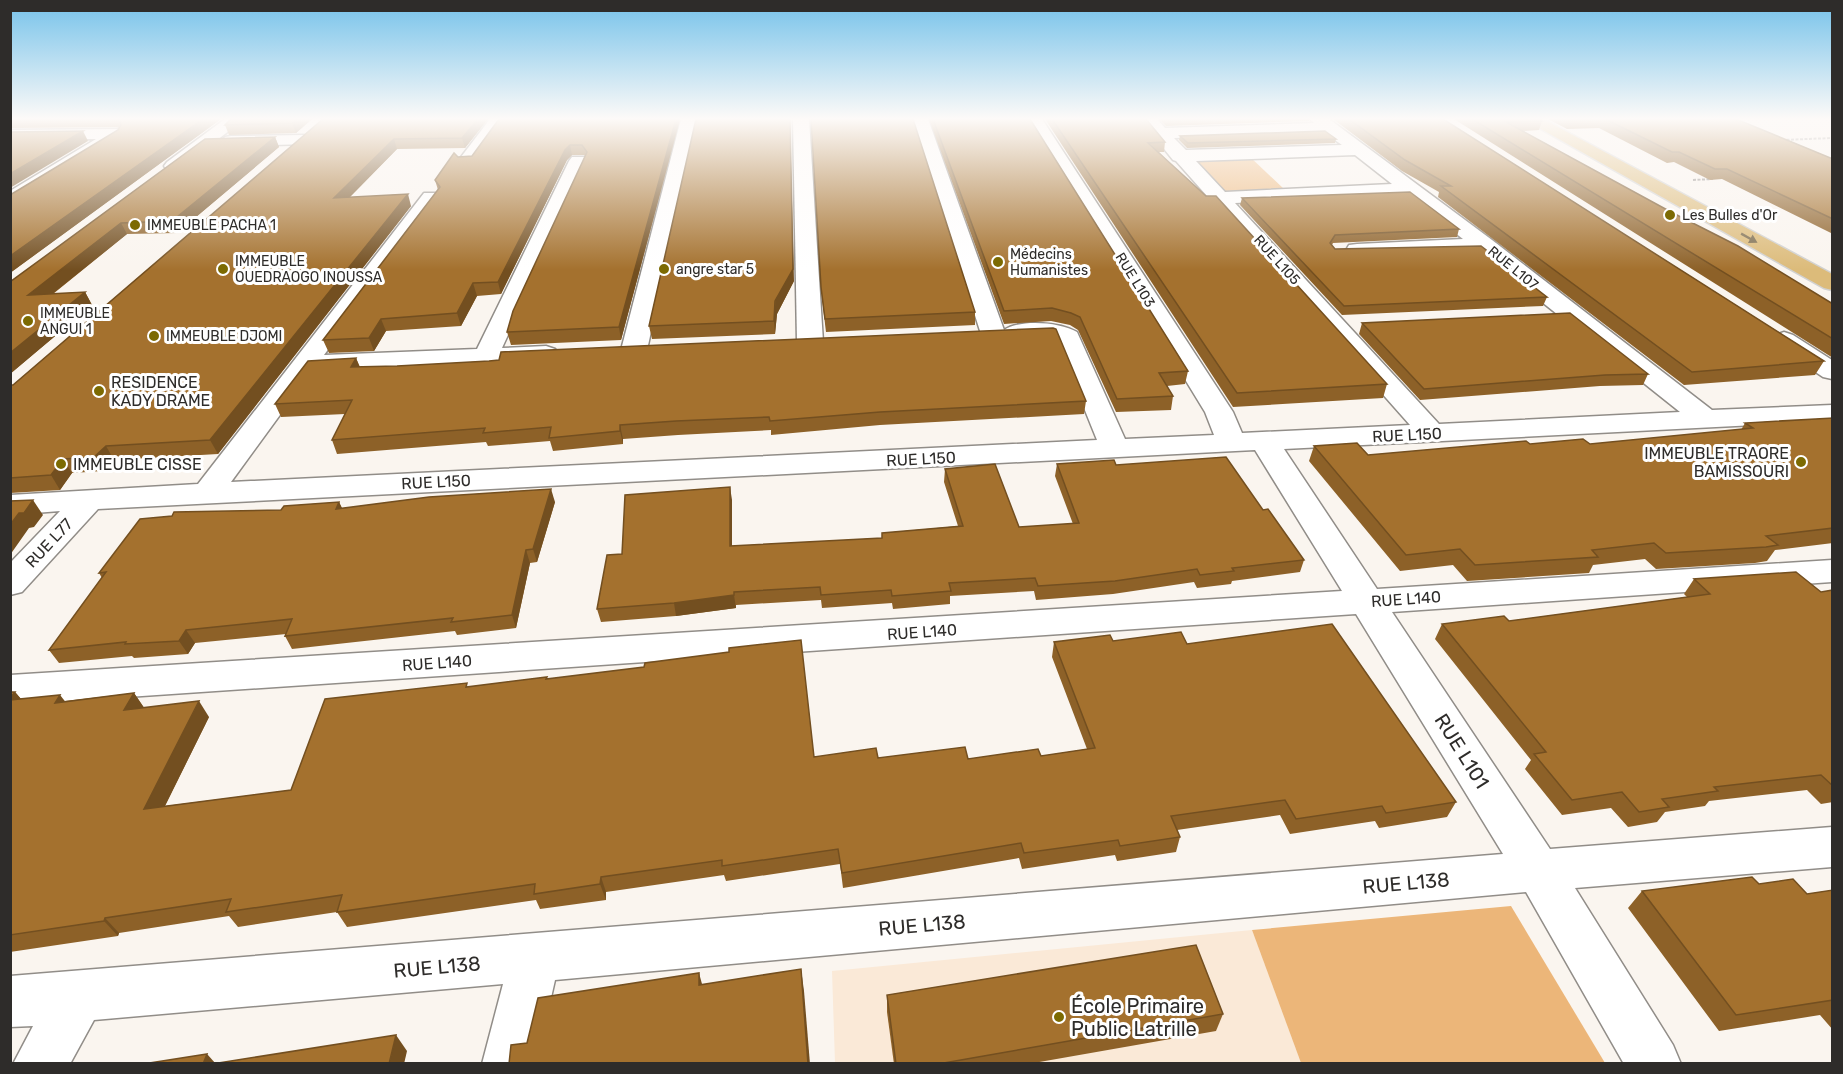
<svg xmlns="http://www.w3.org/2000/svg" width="1843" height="1074" font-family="Rubik,sans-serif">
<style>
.education{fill:#fae9d7}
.green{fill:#ecb679}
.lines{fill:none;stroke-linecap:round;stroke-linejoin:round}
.minor-casing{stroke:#918d88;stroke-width:3}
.major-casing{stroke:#d1d1d0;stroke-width:3}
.path{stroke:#908d89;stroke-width:2;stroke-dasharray:3 1.5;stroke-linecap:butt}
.minor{fill:#fff;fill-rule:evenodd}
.major{fill:#dcbb7a;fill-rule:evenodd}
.wall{fill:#8d6128}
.shaded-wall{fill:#734f20}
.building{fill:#a4712e;stroke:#734f20;stroke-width:1.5}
.oneway{fill:#7c6c4e}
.poi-dot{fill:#7c6a02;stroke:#fff;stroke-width:2}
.labels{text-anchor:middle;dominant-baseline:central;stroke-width:6;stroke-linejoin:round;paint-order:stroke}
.far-poi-label{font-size:14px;fill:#2e2c2a;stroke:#fff;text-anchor:start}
.far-street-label{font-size:14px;fill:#2e2c2a;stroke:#fff}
.poi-label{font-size:16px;fill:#2e2c2a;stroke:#fff;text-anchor:start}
.street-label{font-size:16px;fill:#2e2c2a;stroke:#fff}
.near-street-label{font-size:20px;fill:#2e2c2a;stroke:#fff}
.near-poi-label{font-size:20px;fill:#2e2c2a;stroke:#fff;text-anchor:start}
</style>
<rect width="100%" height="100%" fill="#faf5ef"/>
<!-- education -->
<polygon class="education" points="1252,930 1301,1063 835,1063 832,971"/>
<!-- green -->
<g class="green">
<polygon points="1248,155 1284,189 1224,191 1193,157"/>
<polygon points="1511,906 1605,1063 1301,1063 1252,930"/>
</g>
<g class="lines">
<defs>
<g id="minor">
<polygon points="225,119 244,119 179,170 167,170 164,166 167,162"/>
<polygon points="490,119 507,119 473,165 461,165 458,161"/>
<polygon points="681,119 697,119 647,350 643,355 634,358 625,355 621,350"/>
<polygon points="793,119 809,119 823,342 819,347 810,350 801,347 797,342"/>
<path d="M912,119H928L1004,330C1020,319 1060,322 1077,332L1125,439L1214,435L1205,412L1026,119H1042L1233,412L1242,433L1410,425L1176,161L1173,160L1140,119H1157L1165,128L1314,123L1310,119H1329L1492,240L1712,410L1832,405V421L1284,449L1377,589L1832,560V582L1392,612L1550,849L1832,827V867L1575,888L1673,1045L1681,1064H1624L1526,892L555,980L536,1064H482L503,984L94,1020L70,1064H13L33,1026L10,1027V976L1503,854L1356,614L10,705V675L1342,591L1255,450L98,509L22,592L10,595V563L60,511L10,515V495L198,484L424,193H438L441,197L324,355L477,349L569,161L572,157H584L587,161L502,348L546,346L555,349L559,354L555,359L546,362L312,371L231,482L1097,440L1057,341C1040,332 1019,347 1004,336L1002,339L993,341L984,339L981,334ZM1325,133L1342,145L1186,150L1174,138ZM1355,155L1392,184L1225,192L1196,161ZM1406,195L1463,239L1357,244L1349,245L1346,250L1349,255L1357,256L1479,252L1680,412L1439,424L1235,203Z"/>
<polygon points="116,129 122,130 124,134 122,138 17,204 10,206 10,191 96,139 10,140 10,130"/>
<polygon points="303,135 309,136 311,140 309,144 231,146 225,145 222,141 225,137 231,136"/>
<polygon points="1784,332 1793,335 1832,360 1832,379 1823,377 1775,345 1771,340 1775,335"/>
</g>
<polygon id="major" points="1523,119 1543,119 1832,274 1832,290 1824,288"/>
</defs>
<!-- minor casing -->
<use href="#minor" class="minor-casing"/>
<!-- major casing -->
<use href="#major" class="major-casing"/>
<!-- path -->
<g class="path">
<polyline points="1782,140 1832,138"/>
<polyline points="1693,180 1713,179"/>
</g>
<!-- minor -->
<use href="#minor" class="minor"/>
<!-- major -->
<use href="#major" class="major"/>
</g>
<!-- wall -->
<g class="wall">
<polygon points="10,119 221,119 10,273 10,195 118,130 120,128 116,127 10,128"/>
<polygon points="231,119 312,119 296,133 229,135 225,125"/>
<polygon points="323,119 488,119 465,148 397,149 350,197 411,206 218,454 114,460 103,471 72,473 60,490 10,493 10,385 13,385"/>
<polygon points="499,119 680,119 621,340 511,345 507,332 585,156 584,155 572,155 567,160 501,294 477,296 461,326 386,331 374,351 329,353 323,340 438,190 435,180 458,157 472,156"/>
<polygon points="811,119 975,312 975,325 826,332 822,299"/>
<polygon points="929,119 1030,119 1188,371 1185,384 1167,386 1173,396 1171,410 1116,412 1078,330 1070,325 1051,321 1004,324"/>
<polygon points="1045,119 1146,119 1165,142 1164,152 1159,152 1387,384 1383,398 1233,407"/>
<polygon points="1159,119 1309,119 1309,121 1166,126"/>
<polygon points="1333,119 1443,119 1824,361 1815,375 1684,385 1438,197 1439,192 1402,171"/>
<polygon points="1454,119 1540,119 1542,121 1539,130 1522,131 1833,304 1833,358"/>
<polygon points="1548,119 1736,119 1833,159 1833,234 1722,179 1710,180 1674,162 1667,163 1599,128 1567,129"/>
<polygon points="1180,136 1336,139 1335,143 1187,148 1179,140"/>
<polygon points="275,137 279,147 177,233 127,234 53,294 85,292 92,305 10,374 10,282 205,139"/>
<polygon points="1242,198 1459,229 1457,237 1333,243 1332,245 1335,249 1547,297 1543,306 1342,315 1240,205"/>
<polygon points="794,281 777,314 775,334 652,339 649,326"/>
<polygon points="1362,323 1648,374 1643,385 1600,386 1420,400 1359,334"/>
<polygon points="356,358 360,367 1086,401 1084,414 880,425 771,435 771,430 678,435 623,439 623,444 553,451 550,441 488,446 486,442 337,454 332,440 345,414 281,417 275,404"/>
<polygon points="1833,418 1833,543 1775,550 1767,561 1755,563 1656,569 1645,559 1593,565 1589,573 1467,581 1453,565 1400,571 1309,461 1314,446 1368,455 1530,444 1590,444 1741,430 1745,423"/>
<polygon points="1057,464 1116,465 1263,510 1304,560 1300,572 1232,581 1231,584 1197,588 1194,582 1113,594 1036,600 1034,591 950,596 950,604 893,609 892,603 822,608 821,600 736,605 736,608 676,616 601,622 597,609 622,554 732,500 732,546 882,538 882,533 958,526 944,482 945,469 1019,527 1073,524 1055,476"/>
<polygon points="339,502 342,508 555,502 537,562 530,563 516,628 457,635 455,631 292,649 285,636 286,634 195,643 188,654 134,658 132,656 59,663 49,650 102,578 99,573 281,510"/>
<polygon points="1694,579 1821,592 1833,590 1833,802 1821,804 1807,790 1709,801 1705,806 1665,812 1657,822 1628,827 1611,808 1562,815 1525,769 1531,760 1435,639 1442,624 1509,621 1687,597 1684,594"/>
<polygon points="1113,641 1187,644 1456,802 1447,817 1379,828 1375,821 1290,834 1280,815 1177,830 1180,837 1176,852 1117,861 1115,855 1022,869 1019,858 843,888 840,864 726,881 724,875 606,892 606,900 540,909 536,900 347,927 337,912 238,927 229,916 119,933 118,936 10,952 10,692 15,692 21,699 65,701 134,693 144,708 209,717 165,806 291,790 469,687 547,677 547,679 814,757 968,759 1041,756 1087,749 1052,657 1054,642"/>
<polygon points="1759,884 1807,894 1833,890 1833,1030 1820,1015 1719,1031 1628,908 1642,891"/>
<polygon points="887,995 1223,1014 1216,1031 1028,1064 894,1064 887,1012"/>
</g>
<!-- shaded-wall -->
<g class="shaded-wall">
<polygon points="203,119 221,119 10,273 10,256"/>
<polygon points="297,119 312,119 296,133 292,123"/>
<polygon points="478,119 488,119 465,148 462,138"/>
<polygon points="676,119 680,119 621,340 619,327"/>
<polygon points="790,119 794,281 777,314 775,334 774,321"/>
<polygon points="83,131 88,141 10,188 10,174"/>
<polygon points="275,137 279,147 177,233 172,221"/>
<polygon points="394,139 397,149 338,209 334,198"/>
<polygon points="570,145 572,155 567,160 501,294 498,282 565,150"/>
<polygon points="408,194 411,206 218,454 210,440"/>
<polygon points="121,223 127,234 36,307 28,295"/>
<polygon points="473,283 477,296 461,326 457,313"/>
<polygon points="85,292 92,305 10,374 10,353"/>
<polygon points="381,319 386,331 374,351 369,338"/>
<polygon points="356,358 361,371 351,367"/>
<polygon points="620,425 623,439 623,444 620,431"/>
<polygon points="106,446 114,460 103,471 94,457"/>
<polygon points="63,459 72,473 60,490 51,475"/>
<polygon points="730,487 732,500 732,559 730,546"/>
<polygon points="551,489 555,502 537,562 533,549"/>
<polygon points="33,500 43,515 34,527 29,528 10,555 10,525 19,513"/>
<polygon points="339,502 345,515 336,509"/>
<polygon points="526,550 530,563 516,628 512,615"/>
<polygon points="734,595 736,608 676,616 674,603"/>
<polygon points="186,630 195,643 188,654 179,641"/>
<polygon points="15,692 28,707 10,702 10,698"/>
<polygon points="134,693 145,709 124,710"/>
<polygon points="60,695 72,710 55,703"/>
<polygon points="199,701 209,717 156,824 144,809"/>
<polygon points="601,877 606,892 606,900 600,884"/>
<polygon points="105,918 119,933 118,936 104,921"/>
<polygon points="801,969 804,991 810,1064 808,1064"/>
<polygon points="699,973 705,995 699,985"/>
<polygon points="396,1035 407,1051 404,1064 389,1064"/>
<polygon points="207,1054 216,1064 203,1064"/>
</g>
<!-- building -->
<g class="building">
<polygon points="119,119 203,119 10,256 10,195 118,130 121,125"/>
<polygon points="231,119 297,119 292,123 225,125"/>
<polygon points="323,119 478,119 462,138 394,139 334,198 408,194 210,440 106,446 94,457 63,459 51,475 10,478 10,385 13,385"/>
<polygon points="499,119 676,119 619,327 507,332 513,311 587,152 582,145 570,145 565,150 498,282 473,283 457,313 381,319 369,338 323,340 440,187 435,180 454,153 458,157 472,156"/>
<polygon points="696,119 790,119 793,269 775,301 774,321 649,326"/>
<polygon points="811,119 913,119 975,312 825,319 821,287"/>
<polygon points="933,119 1030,119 1188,371 1159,373 1173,396 1117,399 1080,317 1071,313 1052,308 1004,311"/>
<polygon points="1052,119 1146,119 1165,142 1148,143 1206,196 1216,196 1387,384 1237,393"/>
<polygon points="1349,119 1443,119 1824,361 1692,372 1441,186 1451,186 1405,160"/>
<polygon points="1472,119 1540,119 1542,121 1506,122 1671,212 1738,246 1833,304 1833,339"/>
<polygon points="1605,119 1736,119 1833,159 1833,219 1727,169 1715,169 1679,152 1672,152"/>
<polygon points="83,131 10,174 10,132"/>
<polygon points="1325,131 1336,139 1188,143 1180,136"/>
<polygon points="275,137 172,221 121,223 28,295 85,292 10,353 10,282 205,139"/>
<polygon points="1410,192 1459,229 1335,235 1330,243 1335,249 1481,246 1547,297 1344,306 1242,198"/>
<polygon points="1570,313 1648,374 1605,375 1424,389 1362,323"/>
<polygon points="1053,328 1056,329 1086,401 880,412 770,421 769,417 676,421 620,425 620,431 549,438 551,427 483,433 485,428 332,440 352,400 275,404 308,361 356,358 351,367 397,366 489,361 499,360 501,352"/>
<polygon points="1833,418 1833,528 1766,536 1778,545 1766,547 1666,553 1654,543 1592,550 1598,557 1475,565 1460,549 1406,555 1314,446 1357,443 1368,455 1526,441 1530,444 1583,439 1590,444 1753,428 1745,423"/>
<polygon points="1226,457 1263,510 1268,509 1304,560 1232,568 1234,571 1200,575 1197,569 1115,581 1038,586 1035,578 949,583 951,591 892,596 891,590 821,595 820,587 734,592 734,595 674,603 597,609 607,555 622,554 625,495 730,487 730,546 882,538 882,533 963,526 945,469 995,464 1019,527 1079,523 1057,464 1114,460 1116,465"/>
<polygon points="551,489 533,549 526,550 512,615 451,622 453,618 285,636 292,619 186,630 179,641 125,644 126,642 49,650 106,572 99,573 140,519 172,516 174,512 281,510 284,506 339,502 336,509 429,497"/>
<polygon points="33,500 24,513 19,513 10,525 10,501"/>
<polygon points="1796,572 1821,592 1833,590 1833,786 1821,775 1714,787 1718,791 1662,799 1669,807 1639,812 1622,792 1572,800 1534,754 1546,752 1442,624 1504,616 1509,621 1710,594 1694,579"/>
<polygon points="1332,624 1456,802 1386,813 1382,806 1296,819 1285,800 1171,816 1180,837 1120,846 1118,840 1024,853 1021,843 842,873 838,849 722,866 722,860 601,877 600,884 534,894 535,884 337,912 342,895 226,912 231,899 105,918 104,921 10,935 10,700 60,695 55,703 134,693 124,710 199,701 144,809 291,790 325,699 467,683 466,687 547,677 546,679 644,667 645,663 729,652 729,648 801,640 814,757 876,748 878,758 965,747 968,759 1038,749 1041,756 1095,748 1054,642 1110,635 1113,641 1181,632 1187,644"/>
<polygon points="10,692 15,692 10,698"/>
<polygon points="1752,877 1759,884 1793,879 1807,894 1833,890 1833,1000 1736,1015 1642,891"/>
<polygon points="1196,945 1223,1014 938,1064 896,1064 887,995"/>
<polygon points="801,969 808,1064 509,1064 511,1045 527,1043 538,998 699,973 699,985"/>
<polygon points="396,1035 389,1064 212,1064"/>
<polygon points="207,1054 203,1064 143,1064"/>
</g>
<!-- one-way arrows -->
<defs><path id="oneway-solid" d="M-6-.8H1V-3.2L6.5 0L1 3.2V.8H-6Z" transform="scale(1.5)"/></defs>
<use class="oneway" href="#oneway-solid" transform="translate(1749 238) rotate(29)"/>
<!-- sky -->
<linearGradient id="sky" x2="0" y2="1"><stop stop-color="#75c2ea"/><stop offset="0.44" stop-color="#fdfaf8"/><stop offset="1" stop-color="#fdfaf8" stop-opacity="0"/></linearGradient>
<rect width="1843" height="270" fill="url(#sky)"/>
<!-- markers -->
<g class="poi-dot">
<circle cx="1670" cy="215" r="6"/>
<circle cx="135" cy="225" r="6"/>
<circle cx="998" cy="262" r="6"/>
<circle cx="223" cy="269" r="6"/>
<circle cx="664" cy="269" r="6"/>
<circle cx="28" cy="321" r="6"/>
<circle cx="154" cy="336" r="6"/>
<circle cx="99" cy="391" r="6"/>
<circle cx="1801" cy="462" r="6"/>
<circle cx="61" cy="464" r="6"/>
<circle cx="1059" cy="1017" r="6"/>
</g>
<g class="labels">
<!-- far-poi labels -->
<g class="far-poi-label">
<text x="1682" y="215">Les Bulles d'Or</text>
<text x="147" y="225">IMMEUBLE PACHA 1</text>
<text x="1010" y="254">Médecins<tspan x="1010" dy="16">Humanistes</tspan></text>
<text x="235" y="261">IMMEUBLE<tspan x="235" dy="16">OUEDRAOGO INOUSSA</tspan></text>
<text x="676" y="269">angre star 5</text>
<text x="40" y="313">IMMEUBLE<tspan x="40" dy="16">ANGUI 1</tspan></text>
<text x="166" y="336">IMMEUBLE DJOMI</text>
</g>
<!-- far-street labels -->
<g class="far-street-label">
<text transform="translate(1277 260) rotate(48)">RUE L105</text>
<text transform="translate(1513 268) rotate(39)">RUE L107</text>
<text transform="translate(1135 280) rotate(58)">RUE L103</text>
</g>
<!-- poi labels -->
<g class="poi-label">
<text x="111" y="382">RESIDENCE<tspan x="111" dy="18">KADY DRAME</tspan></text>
<text x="1789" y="453" text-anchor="end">IMMEUBLE TRAORE<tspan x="1789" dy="18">BAMISSOURI</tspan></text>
<text x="73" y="464">IMMEUBLE CISSE</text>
</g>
<!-- street labels -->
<g class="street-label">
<text transform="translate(1407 435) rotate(-3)">RUE L150</text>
<text transform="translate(921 459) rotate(-3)">RUE L150</text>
<text transform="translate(436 482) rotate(-3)">RUE L150</text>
<text transform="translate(49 543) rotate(-47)">RUE L77</text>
<text transform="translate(1406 599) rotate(-4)">RUE L140</text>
<text transform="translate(922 632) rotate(-4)">RUE L140</text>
<text transform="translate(437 663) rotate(-4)">RUE L140</text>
</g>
<!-- near-street labels -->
<g class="near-street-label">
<text transform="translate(1462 751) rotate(58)">RUE L101</text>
<text transform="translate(1406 883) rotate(-5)">RUE L138</text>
<text transform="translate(922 925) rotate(-5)">RUE L138</text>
<text transform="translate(437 967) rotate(-5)">RUE L138</text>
</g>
<!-- near-poi labels -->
<g class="near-poi-label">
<text x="1071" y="1006">École Primaire<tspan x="1071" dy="23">Public Latrille</tspan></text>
</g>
</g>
<!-- border -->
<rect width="1843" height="1074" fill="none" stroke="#2e2c2a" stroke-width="24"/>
</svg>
